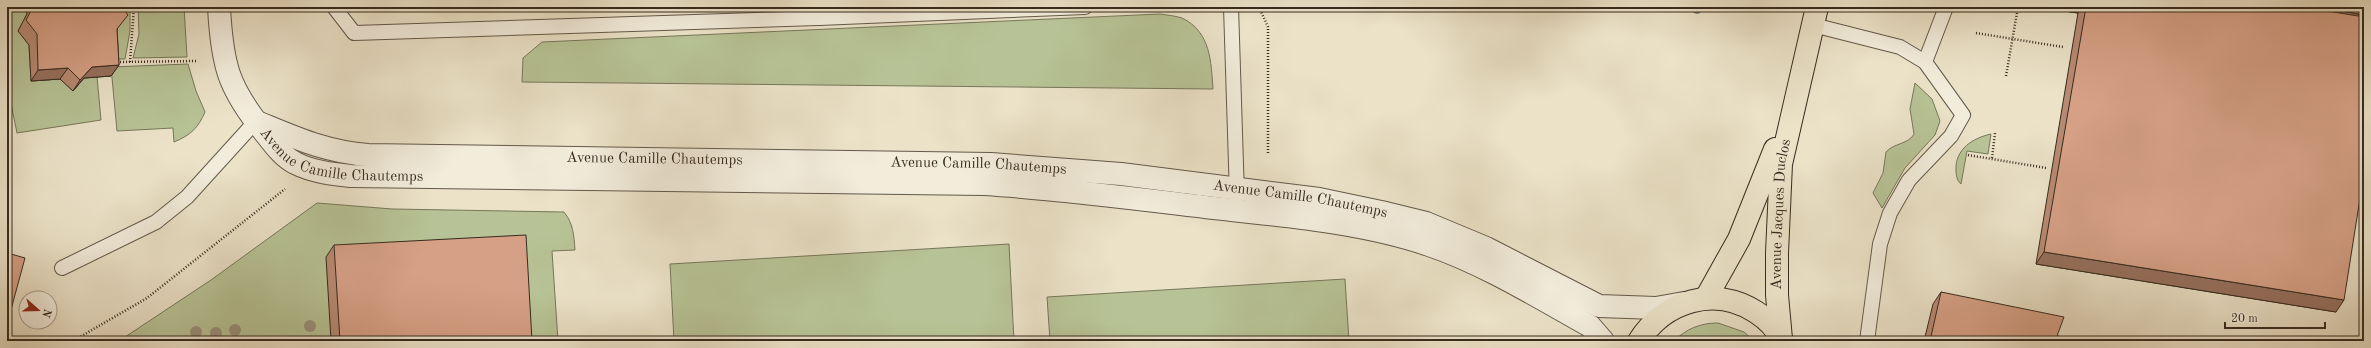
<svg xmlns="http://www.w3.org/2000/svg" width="2371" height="348" font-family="'Old Standard TT',serif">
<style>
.green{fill:#b7c396;stroke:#77775a}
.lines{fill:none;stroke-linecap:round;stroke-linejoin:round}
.stream{stroke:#74827f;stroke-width:10}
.lane-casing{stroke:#645949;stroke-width:16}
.street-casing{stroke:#645949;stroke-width:24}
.primary-casing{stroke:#372b1f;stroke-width:24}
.path{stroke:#372b1f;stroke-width:2.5;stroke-dasharray:1 2;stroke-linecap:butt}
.lane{stroke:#f2ecdb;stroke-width:14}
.street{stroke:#f2ecdb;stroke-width:22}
.primary{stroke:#ebe2c8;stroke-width:22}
.tree{fill:#9a927c}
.wall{fill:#b88a73;stroke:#372b1f}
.shaded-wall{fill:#96705e;stroke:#372b1f}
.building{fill:#d6a086;stroke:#372b1f}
.labels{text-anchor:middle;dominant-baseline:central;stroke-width:3;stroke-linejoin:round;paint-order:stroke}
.street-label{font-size:15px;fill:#372b1f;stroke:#f2ecdb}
</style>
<rect width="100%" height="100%" fill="#ebe2c8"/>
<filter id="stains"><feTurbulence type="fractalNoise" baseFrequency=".005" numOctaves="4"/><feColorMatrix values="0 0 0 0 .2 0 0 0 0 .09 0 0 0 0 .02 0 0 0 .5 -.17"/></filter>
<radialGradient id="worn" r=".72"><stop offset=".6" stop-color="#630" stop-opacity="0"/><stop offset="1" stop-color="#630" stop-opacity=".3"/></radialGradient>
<!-- green -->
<g class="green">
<polygon points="7,7 27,7 27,14 18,31 29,45 31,81 60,79 73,91 84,78 97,77 101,120 17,133 7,84"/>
<polygon points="108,7 130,7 130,31 125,59 110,59"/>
<polygon points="138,7 184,7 187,57 133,58 139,34"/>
<path d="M1160,14C1167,15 1176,16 1182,18C1211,32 1211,62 1213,89L522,82L523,58L542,42Z"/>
<path d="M188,64L196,91L205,112C198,128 191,135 174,142L173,128L117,131L111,67Z"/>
<path d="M1915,83L1932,99L1940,121L1935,135L1905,168L1882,208L1873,193L1883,173L1886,152C1894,143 1909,144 1914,134L1910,109Z"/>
<path d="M1991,134L1988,154L1967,151L1961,184C1957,181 1956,175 1956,170C1955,149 1973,138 1991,134Z"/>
<path d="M317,203L392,209L564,212C573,223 574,235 575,250L552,251L558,341H119L211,280Z"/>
<polygon points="1009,244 1014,341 674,341 670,264"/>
<polygon points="1345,279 1349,341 1050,341 1047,297"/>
<path d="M1718,323L1744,332L1754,341H1674C1686,329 1700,323 1718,323Z"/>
</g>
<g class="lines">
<!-- stream -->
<polyline class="stream" points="1697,9 1697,7"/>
<defs>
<g id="lane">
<polyline points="334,7 354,33 819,18"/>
<polyline points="819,7 819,18 1085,7"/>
<polyline points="1231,7 1237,196"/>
<polyline points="1813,25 1900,47 1925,62 1963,115 1951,136 1909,180 1890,213 1880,244 1867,341"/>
<polyline points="1925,62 1946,7"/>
<polyline points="62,268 156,222 187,197 256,121"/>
</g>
<g id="street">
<path id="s1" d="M219,7C222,65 228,88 265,133C274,144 282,156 295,163C313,172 332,174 351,176L985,184C1062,189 1138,199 1214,208C1284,216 1362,222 1429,245C1485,264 1538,297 1590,326L1603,341"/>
<path id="s2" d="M257,122C296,138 326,152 368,155L991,164L1121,174L1319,199L1381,212L1426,223L1486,248L1599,306L1656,308L1684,303"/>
</g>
<g id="primary">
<polyline points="1706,298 1739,239 1775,149"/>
<path id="s3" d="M1781,339L1777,295V253L1781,164L1817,7"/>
<path d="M1639,341C1664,301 1715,285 1756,312C1767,319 1777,329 1782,341"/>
</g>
</defs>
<!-- lane casing -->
<use href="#lane" class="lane-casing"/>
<!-- street casing -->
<use href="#street" class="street-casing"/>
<!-- primary casing -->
<use href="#primary" class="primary-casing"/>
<!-- path -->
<g class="path">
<polyline points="1259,7 1268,27 1268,153"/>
<polyline points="1976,33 2063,47"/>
<polyline points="117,62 196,61"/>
<polyline points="130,62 134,7"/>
<polyline points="2006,76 2018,7"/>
<polyline points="1968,155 2046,168"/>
<polyline points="1992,158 1995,133"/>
<polyline points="73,341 147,298 285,189"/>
</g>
<!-- lane -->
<use href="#lane" class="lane"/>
<!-- street -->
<use href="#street" class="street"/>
<!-- primary -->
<use href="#primary" class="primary"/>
</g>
<!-- trees -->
<g class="tree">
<circle cx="310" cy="326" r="6"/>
<circle cx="235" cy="330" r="6"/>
<circle cx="196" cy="332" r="6"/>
<circle cx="216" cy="333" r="6"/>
</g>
<!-- wall -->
<g class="wall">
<polygon points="27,7 122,7 117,30 119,65 111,76 84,78 73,91 60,79 31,81 29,45 18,31 27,14"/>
<polygon points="2058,7 2303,7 2337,12 2338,7 2364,7 2336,312 2036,264 2078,13 2057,10"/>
<polygon points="334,245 532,341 331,341 326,257"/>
<polygon points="11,254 9,317 7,319 7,260"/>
<polygon points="1941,292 2057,336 2081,341 1924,341 1933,304"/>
</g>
<!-- shaded-wall -->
<g class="shaded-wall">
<polygon points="2059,7 2083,7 2078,13 2057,10"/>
<polygon points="2342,11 2364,15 2364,27 2334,23"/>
<polygon points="119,65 111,76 84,78 73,91 80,80 92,67"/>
<polygon points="68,68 60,79 31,81 38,70"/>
<polygon points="2044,252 2344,300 2336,312 2036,264"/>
</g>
<!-- building -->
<g class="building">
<polygon points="33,7 122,7 128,15 117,29 119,65 92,67 80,80 68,68 38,70 37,34 26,20"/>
<polygon points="2086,7 2303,7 2364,17 2364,173 2344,300 2044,252"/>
<polygon points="2343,7 2364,7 2364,15 2342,11"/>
<polygon points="526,235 532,341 340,341 334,245"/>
<polygon points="11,254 25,258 9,317 7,316 7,268"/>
<polygon points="1941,292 2064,317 2057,336 2081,341 1930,341"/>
<polygon points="2260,339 2270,341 2259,341"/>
</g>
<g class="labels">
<!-- street labels -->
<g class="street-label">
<text stroke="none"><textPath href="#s1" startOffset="222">Avenue Camille Chautemps</textPath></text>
<text stroke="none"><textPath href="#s2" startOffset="403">Avenue Camille Chautemps</textPath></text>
<text stroke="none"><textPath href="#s2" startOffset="727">Avenue Camille Chautemps</textPath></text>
<text stroke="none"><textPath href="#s2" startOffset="1051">Avenue Camille Chautemps</textPath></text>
<text stroke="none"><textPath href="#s3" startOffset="125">Avenue Jacques Duclos</textPath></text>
</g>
</g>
<!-- margin -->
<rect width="2371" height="348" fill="none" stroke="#ebe2c8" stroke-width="24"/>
<rect x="8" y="8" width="2355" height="332" fill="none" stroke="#372b1f" stroke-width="2"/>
<rect x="12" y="12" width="2347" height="324" fill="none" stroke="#372b1f"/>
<!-- north arrow -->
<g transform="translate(38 310) rotate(110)"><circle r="19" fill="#f2ecdb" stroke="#a79f90"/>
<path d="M0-3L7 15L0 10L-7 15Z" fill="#8f2418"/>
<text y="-6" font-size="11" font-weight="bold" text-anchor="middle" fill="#372b1f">N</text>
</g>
<!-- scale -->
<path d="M2225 322v6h100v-6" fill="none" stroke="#372b1f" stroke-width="2"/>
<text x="2231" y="322" font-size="12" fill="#372b1f" stroke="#f2ecdb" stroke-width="3" paint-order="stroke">20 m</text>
<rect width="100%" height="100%" filter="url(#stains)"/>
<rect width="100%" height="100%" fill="url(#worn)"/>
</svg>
